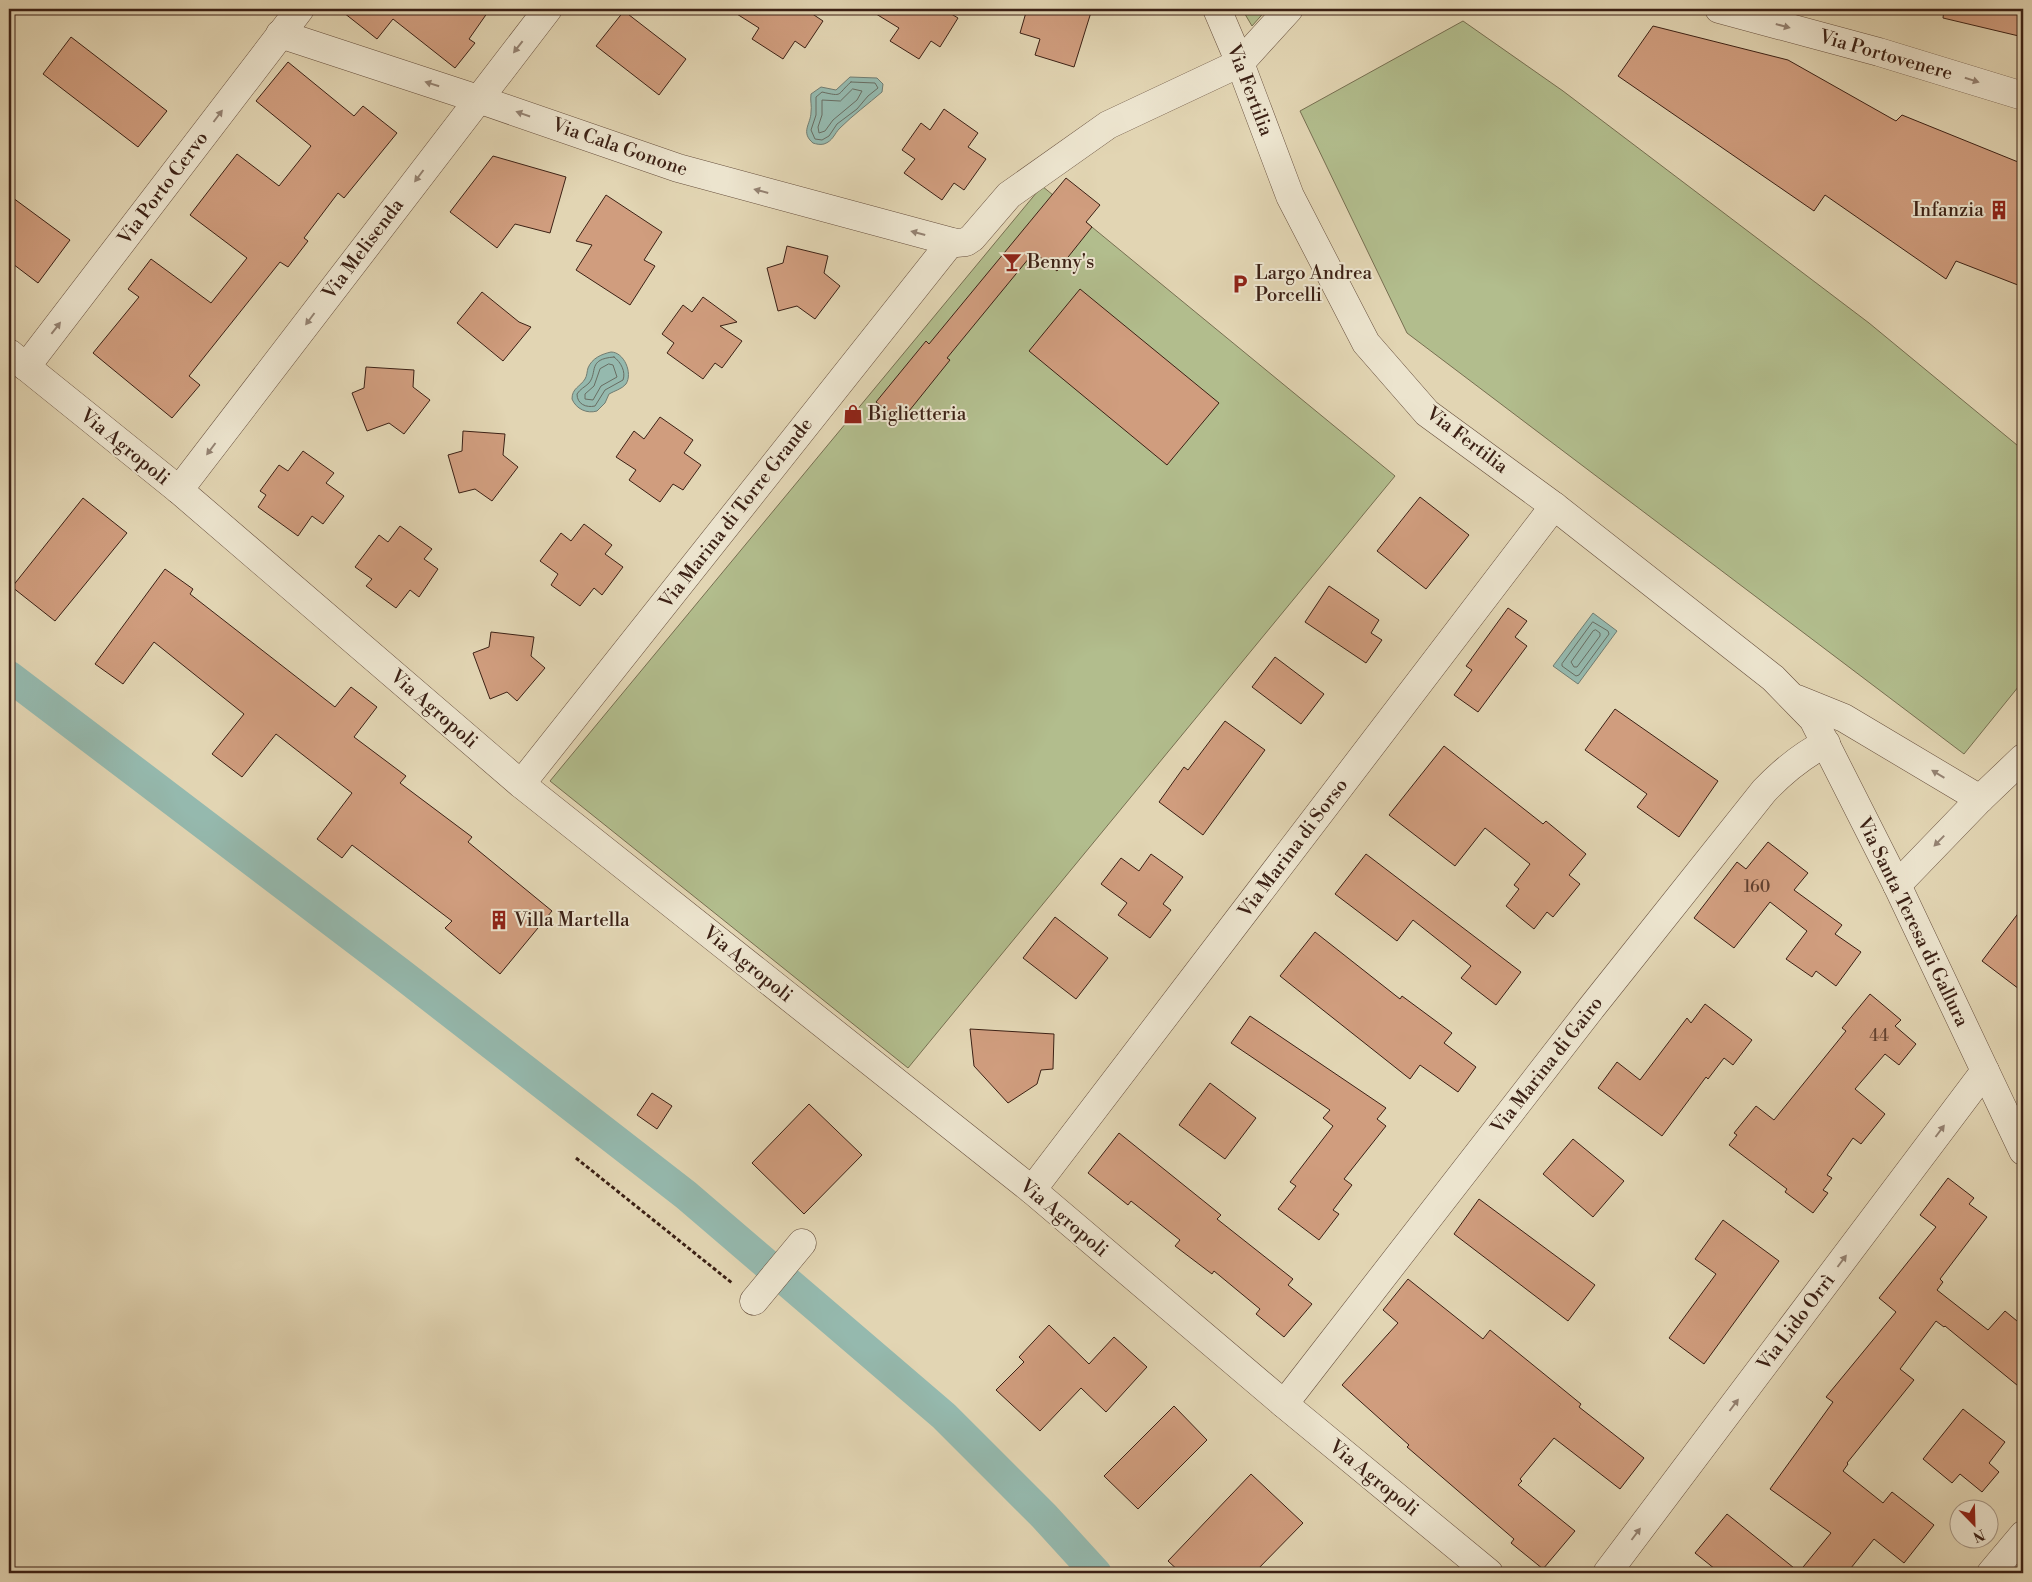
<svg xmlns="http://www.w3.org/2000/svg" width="2032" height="1582" font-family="'Libre Bodoni',serif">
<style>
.green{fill:#b2bd8d;stroke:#776f51}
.water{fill:#95b9ae;stroke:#717c71}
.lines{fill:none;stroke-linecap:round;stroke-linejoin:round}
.shore{stroke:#686d62;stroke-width:1}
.canal{stroke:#95b9ae;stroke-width:31}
.building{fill:#d09d7e;stroke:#3c2115}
.minor-casing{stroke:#664e3c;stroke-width:29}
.path{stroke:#3c2115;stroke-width:3;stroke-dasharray:4 2.5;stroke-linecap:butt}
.minor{stroke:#ece4ce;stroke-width:28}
.oneway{fill:#948272}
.labels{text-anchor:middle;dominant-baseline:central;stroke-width:4;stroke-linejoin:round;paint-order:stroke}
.number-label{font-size:16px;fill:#61402f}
.street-label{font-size:19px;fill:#3c2115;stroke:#ece4ce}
.poi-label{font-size:19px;fill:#3c2115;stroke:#ece4ce;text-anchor:start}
</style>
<rect width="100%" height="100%" fill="#e2d5b3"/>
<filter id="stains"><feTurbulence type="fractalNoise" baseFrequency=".004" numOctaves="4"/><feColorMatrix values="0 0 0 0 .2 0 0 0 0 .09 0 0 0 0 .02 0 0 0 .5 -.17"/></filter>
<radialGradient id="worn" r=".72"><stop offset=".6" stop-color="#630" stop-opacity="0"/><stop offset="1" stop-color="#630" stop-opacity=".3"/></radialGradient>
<!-- green -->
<g class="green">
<polygon points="1242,9 1267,9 1252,26"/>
<polygon points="1463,21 1563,91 1869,323 2023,450 2023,681 1964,754 1407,333 1300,111"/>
<polygon points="1042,186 1395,476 908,1068 550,781"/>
</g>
<!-- water -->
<g class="water">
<path d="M850,77L877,78L883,84L882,92C868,104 853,115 840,128C834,134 833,141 824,144C820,145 816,144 813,143C800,132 811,124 811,112C812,106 810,101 811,94L821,87L836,90Z"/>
<path d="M611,352C624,352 633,373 626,384C622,389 614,391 609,394L605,403L597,411C587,414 576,409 572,399C572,388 580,387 585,379C587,376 587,371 588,368C592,358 602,354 611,352Z"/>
<polygon points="1593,613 1617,631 1578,684 1553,666"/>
</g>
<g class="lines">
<!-- shore -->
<g class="shore">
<path d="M851,82L875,83L878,88L868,96L857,109L837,124L829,136L822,140L815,139L811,130L816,115V97L822,92C844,97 836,95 851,82Z"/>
<polygon points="853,89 862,91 857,100 833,120 825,131 819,133 818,127 822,115 822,100 840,101"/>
<path d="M614,357C621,362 626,372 623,380L605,390L595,406C586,408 577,404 577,394C580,389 585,387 589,383C598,372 587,359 614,357Z"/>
<polygon points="609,364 613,365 617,377 601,386 593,400 585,399 585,394 594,386 600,369"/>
<polygon points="1593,622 1608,631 1609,634 1579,675 1576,676 1562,666 1562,664"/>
<polygon points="1596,630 1600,633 1600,636 1577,667 1574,667 1571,662 1593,631"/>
</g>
<!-- canal -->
<polyline class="canal" points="9,676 400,973 686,1195 944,1416 1044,1516 1096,1573"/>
</g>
<!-- building -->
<g class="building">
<polygon points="339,9 490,9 469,39 475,43 455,68 393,19 377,39"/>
<polygon points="729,9 805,9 823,21 805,48 795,41 783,59 752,39 759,28"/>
<polygon points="868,9 943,9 958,18 940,47 931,41 919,59 890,41 899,28"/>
<polygon points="1027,9 1092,9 1074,67 1035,55 1040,39 1020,33"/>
<polygon points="1944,9 2023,9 2023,37 1943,18"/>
<polygon points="624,11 686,59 659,95 596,46"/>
<polygon points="1653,26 1788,60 1896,121 1902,115 2023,164 2023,287 1956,261 1946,279 1825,195 1814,211 1618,76"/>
<polygon points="71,37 167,111 138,147 43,74"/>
<polygon points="288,62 354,116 363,106 397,133 344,198 338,193 304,238 308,241 288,267 280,262 189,376 200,385 172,418 93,353 139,297 128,289 151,259 211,303 247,258 190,215 237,154 279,186 311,146 256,101"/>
<polygon points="944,109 978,133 968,147 986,159 964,190 954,183 942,200 904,173 915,159 902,150 921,123 930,130"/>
<polygon points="493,156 566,177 550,233 515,224 497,248 450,212"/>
<polygon points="1066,178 1100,205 1086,222 1092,227 1057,271 1034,252 947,358 950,360 901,421 876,402 926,341 929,344"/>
<polygon points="9,195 70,240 38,283 9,261"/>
<polygon points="606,195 662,232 644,260 655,266 630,305 576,270 592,245 576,241"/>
<polygon points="787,246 828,256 824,273 840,286 815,319 797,306 778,311 767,268 783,263"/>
<polygon points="1080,289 1219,403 1167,465 1029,351"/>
<polygon points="482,292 519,322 531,327 503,361 457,323"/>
<polygon points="703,297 737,322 720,326 742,341 722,368 715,363 703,379 667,353 674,343 662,334 683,305 692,312"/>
<polygon points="366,367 414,370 413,387 430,400 404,434 389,423 367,431 352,393 364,388"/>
<polygon points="660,417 693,440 684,453 701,465 683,490 673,484 660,502 629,480 636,470 616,457 634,431 644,439"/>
<polygon points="463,431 505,434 503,455 518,467 492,501 475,489 459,493 448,455 462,451"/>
<polygon points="303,451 334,473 326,483 344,496 323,524 312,516 298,536 258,507 266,495 260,491 279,465 288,471"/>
<polygon points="1420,497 1469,535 1426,589 1377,551"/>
<polygon points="83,498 127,533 55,621 12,587"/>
<polygon points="584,524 612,545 605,554 623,567 602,595 594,588 580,606 551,585 558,574 540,561 561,533 571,541"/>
<polygon points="400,526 432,549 424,559 438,569 419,597 410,590 396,608 366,586 372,579 355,567 379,535 388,542"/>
<polygon points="165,569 193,589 190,594 335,707 351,687 377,707 354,737 406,776 400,783 472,837 468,842 552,911 500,974 445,928 452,921 352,845 342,858 317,839 352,793 276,734 242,777 212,754 244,714 154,642 123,684 95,664"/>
<polygon points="1329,586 1379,620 1371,633 1382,640 1366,663 1305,622"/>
<polygon points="1508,608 1527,621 1515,637 1527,646 1478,712 1454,695 1472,670 1466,666"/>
<polygon points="491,632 534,637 531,656 545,668 517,701 507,692 490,699 473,653 489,647"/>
<polygon points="1275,657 1324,694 1301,724 1252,687"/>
<polygon points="1615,709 1718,781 1679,837 1637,807 1647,794 1585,750"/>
<polygon points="1225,721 1265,750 1203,835 1159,802 1184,767 1188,770"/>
<polygon points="1444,746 1543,824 1546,821 1586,854 1569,875 1580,884 1553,917 1547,912 1534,929 1506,906 1519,889 1514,885 1530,864 1485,828 1455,866 1389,815"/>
<polygon points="1768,842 1808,873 1794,890 1842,925 1835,934 1861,952 1836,986 1816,971 1812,977 1786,959 1807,931 1770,902 1734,948 1694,918 1737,862 1746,869"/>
<polygon points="1151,854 1183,877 1163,904 1171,910 1150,938 1118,915 1127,903 1101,884 1121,858 1139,871"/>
<polygon points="1366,854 1521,972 1496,1005 1461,978 1471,966 1413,920 1397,941 1335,894"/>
<polygon points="2023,907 2023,992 1982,961"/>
<polygon points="1055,917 1108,958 1076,999 1023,958"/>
<polygon points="1315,932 1400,999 1402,996 1452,1033 1444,1043 1476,1067 1458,1092 1420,1065 1410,1079 1280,976"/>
<polygon points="1870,994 1901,1020 1895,1026 1916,1044 1899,1065 1885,1054 1855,1089 1885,1114 1861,1144 1853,1138 1827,1175 1832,1178 1823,1190 1828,1193 1813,1213 1785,1192 1787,1189 1729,1145 1737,1135 1734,1133 1756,1106 1774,1120 1846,1031 1842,1028"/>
<polygon points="1705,1004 1752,1040 1733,1065 1724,1058 1708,1079 1706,1077 1662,1136 1598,1088 1617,1062 1640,1080 1687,1018 1691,1023"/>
<polygon points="1250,1016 1386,1108 1377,1119 1386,1126 1344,1179 1352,1185 1333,1210 1339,1214 1319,1240 1278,1209 1296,1186 1290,1182 1333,1126 1323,1118 1330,1110 1231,1043"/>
<polygon points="970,1029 1054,1034 1053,1069 1041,1070 1037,1084 1008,1103 974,1066"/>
<polygon points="1210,1083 1256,1118 1225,1159 1179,1125"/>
<polygon points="652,1093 672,1106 657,1129 637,1115"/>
<polygon points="809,1104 862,1155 804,1214 752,1163"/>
<polygon points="1119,1133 1221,1215 1217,1219 1293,1279 1288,1285 1312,1304 1284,1337 1256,1314 1260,1309 1214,1271 1212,1274 1175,1246 1180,1240 1131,1201 1128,1205 1088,1173"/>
<polygon points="1573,1139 1624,1181 1593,1217 1543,1174"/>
<polygon points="1948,1178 1974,1198 1969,1204 1987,1217 1940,1279 1943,1282 1937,1290 1988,1330 2005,1311 2023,1326 2023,1390 1945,1326 1944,1327 1936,1321 1900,1369 1914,1380 1847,1463 1848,1464 1843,1471 1883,1503 1892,1492 1934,1525 1904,1563 1874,1539 1847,1573 1720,1573 1695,1553 1727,1514 1799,1572 1831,1533 1770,1489 1833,1402 1826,1397 1896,1312 1879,1298 1936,1227 1920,1215"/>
<polygon points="1479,1199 1595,1285 1568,1321 1454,1234"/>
<polygon points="1723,1220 1779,1261 1704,1364 1669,1338 1716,1274 1695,1259"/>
<polygon points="1408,1279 1483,1339 1490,1330 1581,1404 1579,1407 1644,1458 1620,1489 1554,1438 1520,1479 1522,1481 1518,1485 1575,1531 1543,1569 1511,1543 1514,1539 1407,1447 1409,1445 1342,1385 1398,1323 1383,1310"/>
<polygon points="1049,1325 1089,1364 1114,1337 1147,1367 1106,1412 1081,1388 1040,1431 996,1390 1024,1362 1019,1357"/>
<polygon points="1174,1406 1207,1440 1138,1509 1104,1476"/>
<polygon points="1963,1409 2005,1442 1989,1463 1999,1472 1982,1492 1960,1474 1952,1483 1923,1459"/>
<polygon points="1251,1474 1303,1523 1254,1573 1181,1573 1168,1561"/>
</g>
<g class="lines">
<defs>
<g id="minor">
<polyline points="1217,9 1240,63 1290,196 1366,343 1427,413 1554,506 1773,678 1813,719 1897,885 2023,1151"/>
<polyline points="1719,9 1879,52 2023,96"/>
<polyline points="280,34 478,99 678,168 956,243 966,242 972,238 1009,195 1108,125 1240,63 1289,9"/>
<polyline points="9,353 179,490 521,784 1032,1190 1284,1404 1489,1573"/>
<polyline points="26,367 300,9"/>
<polyline points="179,490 548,9"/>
<polyline points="1797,699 1844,718 1980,799"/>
<polyline points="521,784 951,242"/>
<polyline points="1897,885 1980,799 2023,758"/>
<polyline points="1032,1190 1554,506"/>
<polyline points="754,1301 802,1243"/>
<path d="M1284,1404L1592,1007L1764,791C1782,772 1803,755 1826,743"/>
<polyline points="1607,1573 1985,1071"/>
<polyline points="1991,1573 2023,1535"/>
</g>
</defs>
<!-- minor casing -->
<use href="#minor" class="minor-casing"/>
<!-- path -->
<polyline class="path" points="576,1158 732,1283"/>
<!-- minor -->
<use href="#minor" class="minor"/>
</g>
<!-- one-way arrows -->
<defs><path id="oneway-solid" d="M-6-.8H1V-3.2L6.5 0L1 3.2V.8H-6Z" transform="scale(1.25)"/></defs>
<g class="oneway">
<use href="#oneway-solid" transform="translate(1783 26) rotate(15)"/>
<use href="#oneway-solid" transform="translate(518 47) rotate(128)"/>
<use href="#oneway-solid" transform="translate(1972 80) rotate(17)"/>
<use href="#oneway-solid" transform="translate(432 84) rotate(-162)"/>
<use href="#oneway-solid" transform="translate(523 114) rotate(-161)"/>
<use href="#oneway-solid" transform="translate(218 116) rotate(-53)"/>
<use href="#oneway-solid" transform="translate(419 176) rotate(127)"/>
<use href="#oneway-solid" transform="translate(761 191) rotate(-165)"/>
<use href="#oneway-solid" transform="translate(918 233) rotate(-165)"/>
<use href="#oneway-solid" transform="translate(310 319) rotate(127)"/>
<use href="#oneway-solid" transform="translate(56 328) rotate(-52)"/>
<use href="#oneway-solid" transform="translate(211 449) rotate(127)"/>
<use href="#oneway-solid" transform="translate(1938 774) rotate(-149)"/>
<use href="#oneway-solid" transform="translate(1939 841) rotate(134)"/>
<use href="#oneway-solid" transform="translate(1940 1131) rotate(-53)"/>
<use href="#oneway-solid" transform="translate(1842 1261) rotate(-53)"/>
<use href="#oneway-solid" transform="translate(1734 1405) rotate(-53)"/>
<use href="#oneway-solid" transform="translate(1636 1534) rotate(-53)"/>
</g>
<!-- icons -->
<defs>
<symbol id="building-bare" viewBox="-9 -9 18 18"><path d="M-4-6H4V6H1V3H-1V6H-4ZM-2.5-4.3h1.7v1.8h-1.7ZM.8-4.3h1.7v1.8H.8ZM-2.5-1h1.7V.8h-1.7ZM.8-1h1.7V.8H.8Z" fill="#8f2418" stroke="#ece4ce" stroke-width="2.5" paint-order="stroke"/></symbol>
<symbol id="bar-bare" viewBox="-9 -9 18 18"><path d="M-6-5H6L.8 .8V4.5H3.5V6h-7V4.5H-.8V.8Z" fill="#8f2418" stroke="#ece4ce" stroke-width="2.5" paint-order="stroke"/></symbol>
<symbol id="parking-bare" viewBox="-9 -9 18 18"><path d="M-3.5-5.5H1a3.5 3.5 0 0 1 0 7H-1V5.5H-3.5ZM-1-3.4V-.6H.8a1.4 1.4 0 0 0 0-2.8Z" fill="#8f2418" stroke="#ece4ce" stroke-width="2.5" paint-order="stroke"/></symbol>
<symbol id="shop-bare" viewBox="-9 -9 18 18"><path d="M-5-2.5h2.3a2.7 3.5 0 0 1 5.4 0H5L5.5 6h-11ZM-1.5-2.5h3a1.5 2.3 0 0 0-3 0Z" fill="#8f2418" stroke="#ece4ce" stroke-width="2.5" paint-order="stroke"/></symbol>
</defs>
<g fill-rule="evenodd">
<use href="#building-bare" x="1985" y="196" width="28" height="28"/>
<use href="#bar-bare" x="998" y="248" width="28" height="28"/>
<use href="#parking-bare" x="1226" y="270" width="28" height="28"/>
<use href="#shop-bare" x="839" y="400" width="28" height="28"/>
<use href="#building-bare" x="485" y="906" width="28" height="28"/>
</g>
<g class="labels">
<!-- number labels -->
<g class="number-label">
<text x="1757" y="887">160</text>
<text x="1879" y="1036">44</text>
</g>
<!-- street labels -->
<g class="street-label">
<text transform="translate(1886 55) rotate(16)">Via Portovenere</text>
<text transform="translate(1250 90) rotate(69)">Via Fertilia</text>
<text transform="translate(620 147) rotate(19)">Via Cala Gonone</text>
<text transform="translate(163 188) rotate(-53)">Via Porto Cervo</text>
<text transform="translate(363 249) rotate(-53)">Via Melisenda</text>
<text transform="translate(1467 440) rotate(37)">Via Fertilia</text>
<text transform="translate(125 447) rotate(39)">Via Agropoli</text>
<text transform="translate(736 513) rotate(-52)">Via Marina di Torre Grande</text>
<text transform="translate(434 709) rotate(41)">Via Agropoli</text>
<text transform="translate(1293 848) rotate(-53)">Via Marina di Sorso</text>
<text transform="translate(1913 922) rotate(64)">Via Santa Teresa di Gallura</text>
<text transform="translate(748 964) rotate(39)">Via Agropoli</text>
<text transform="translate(1547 1065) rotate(-52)">Via Marina di Gairo</text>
<text transform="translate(1064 1218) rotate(40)">Via Agropoli</text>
<text transform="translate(1796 1322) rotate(-53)">Via Lido Orrì</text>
<text transform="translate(1374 1478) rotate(39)">Via Agropoli</text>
</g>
<!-- poi labels -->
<g class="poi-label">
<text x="1984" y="210" text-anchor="end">Infanzia</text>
<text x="1027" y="262">Benny's</text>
<text x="1255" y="273">Largo Andrea<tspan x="1255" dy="22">Porcelli</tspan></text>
<text x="868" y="414">Biglietteria</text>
<text x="514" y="920">Villa Martella</text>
</g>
</g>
<!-- margin -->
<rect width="2032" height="1582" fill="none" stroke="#e2d5b3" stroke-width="30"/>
<rect x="10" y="10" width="2012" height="1562" fill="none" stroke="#3c2115" stroke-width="2.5"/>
<rect x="15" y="15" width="2002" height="1552" fill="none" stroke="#3c2115"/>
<!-- north arrow -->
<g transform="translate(1974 1524) rotate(157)"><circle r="24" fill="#ece4ce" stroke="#a69684"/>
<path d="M0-4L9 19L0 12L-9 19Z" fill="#8f2418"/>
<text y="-8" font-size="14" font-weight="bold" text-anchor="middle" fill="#3c2115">N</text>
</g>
<rect width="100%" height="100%" filter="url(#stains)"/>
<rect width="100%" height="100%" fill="url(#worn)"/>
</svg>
